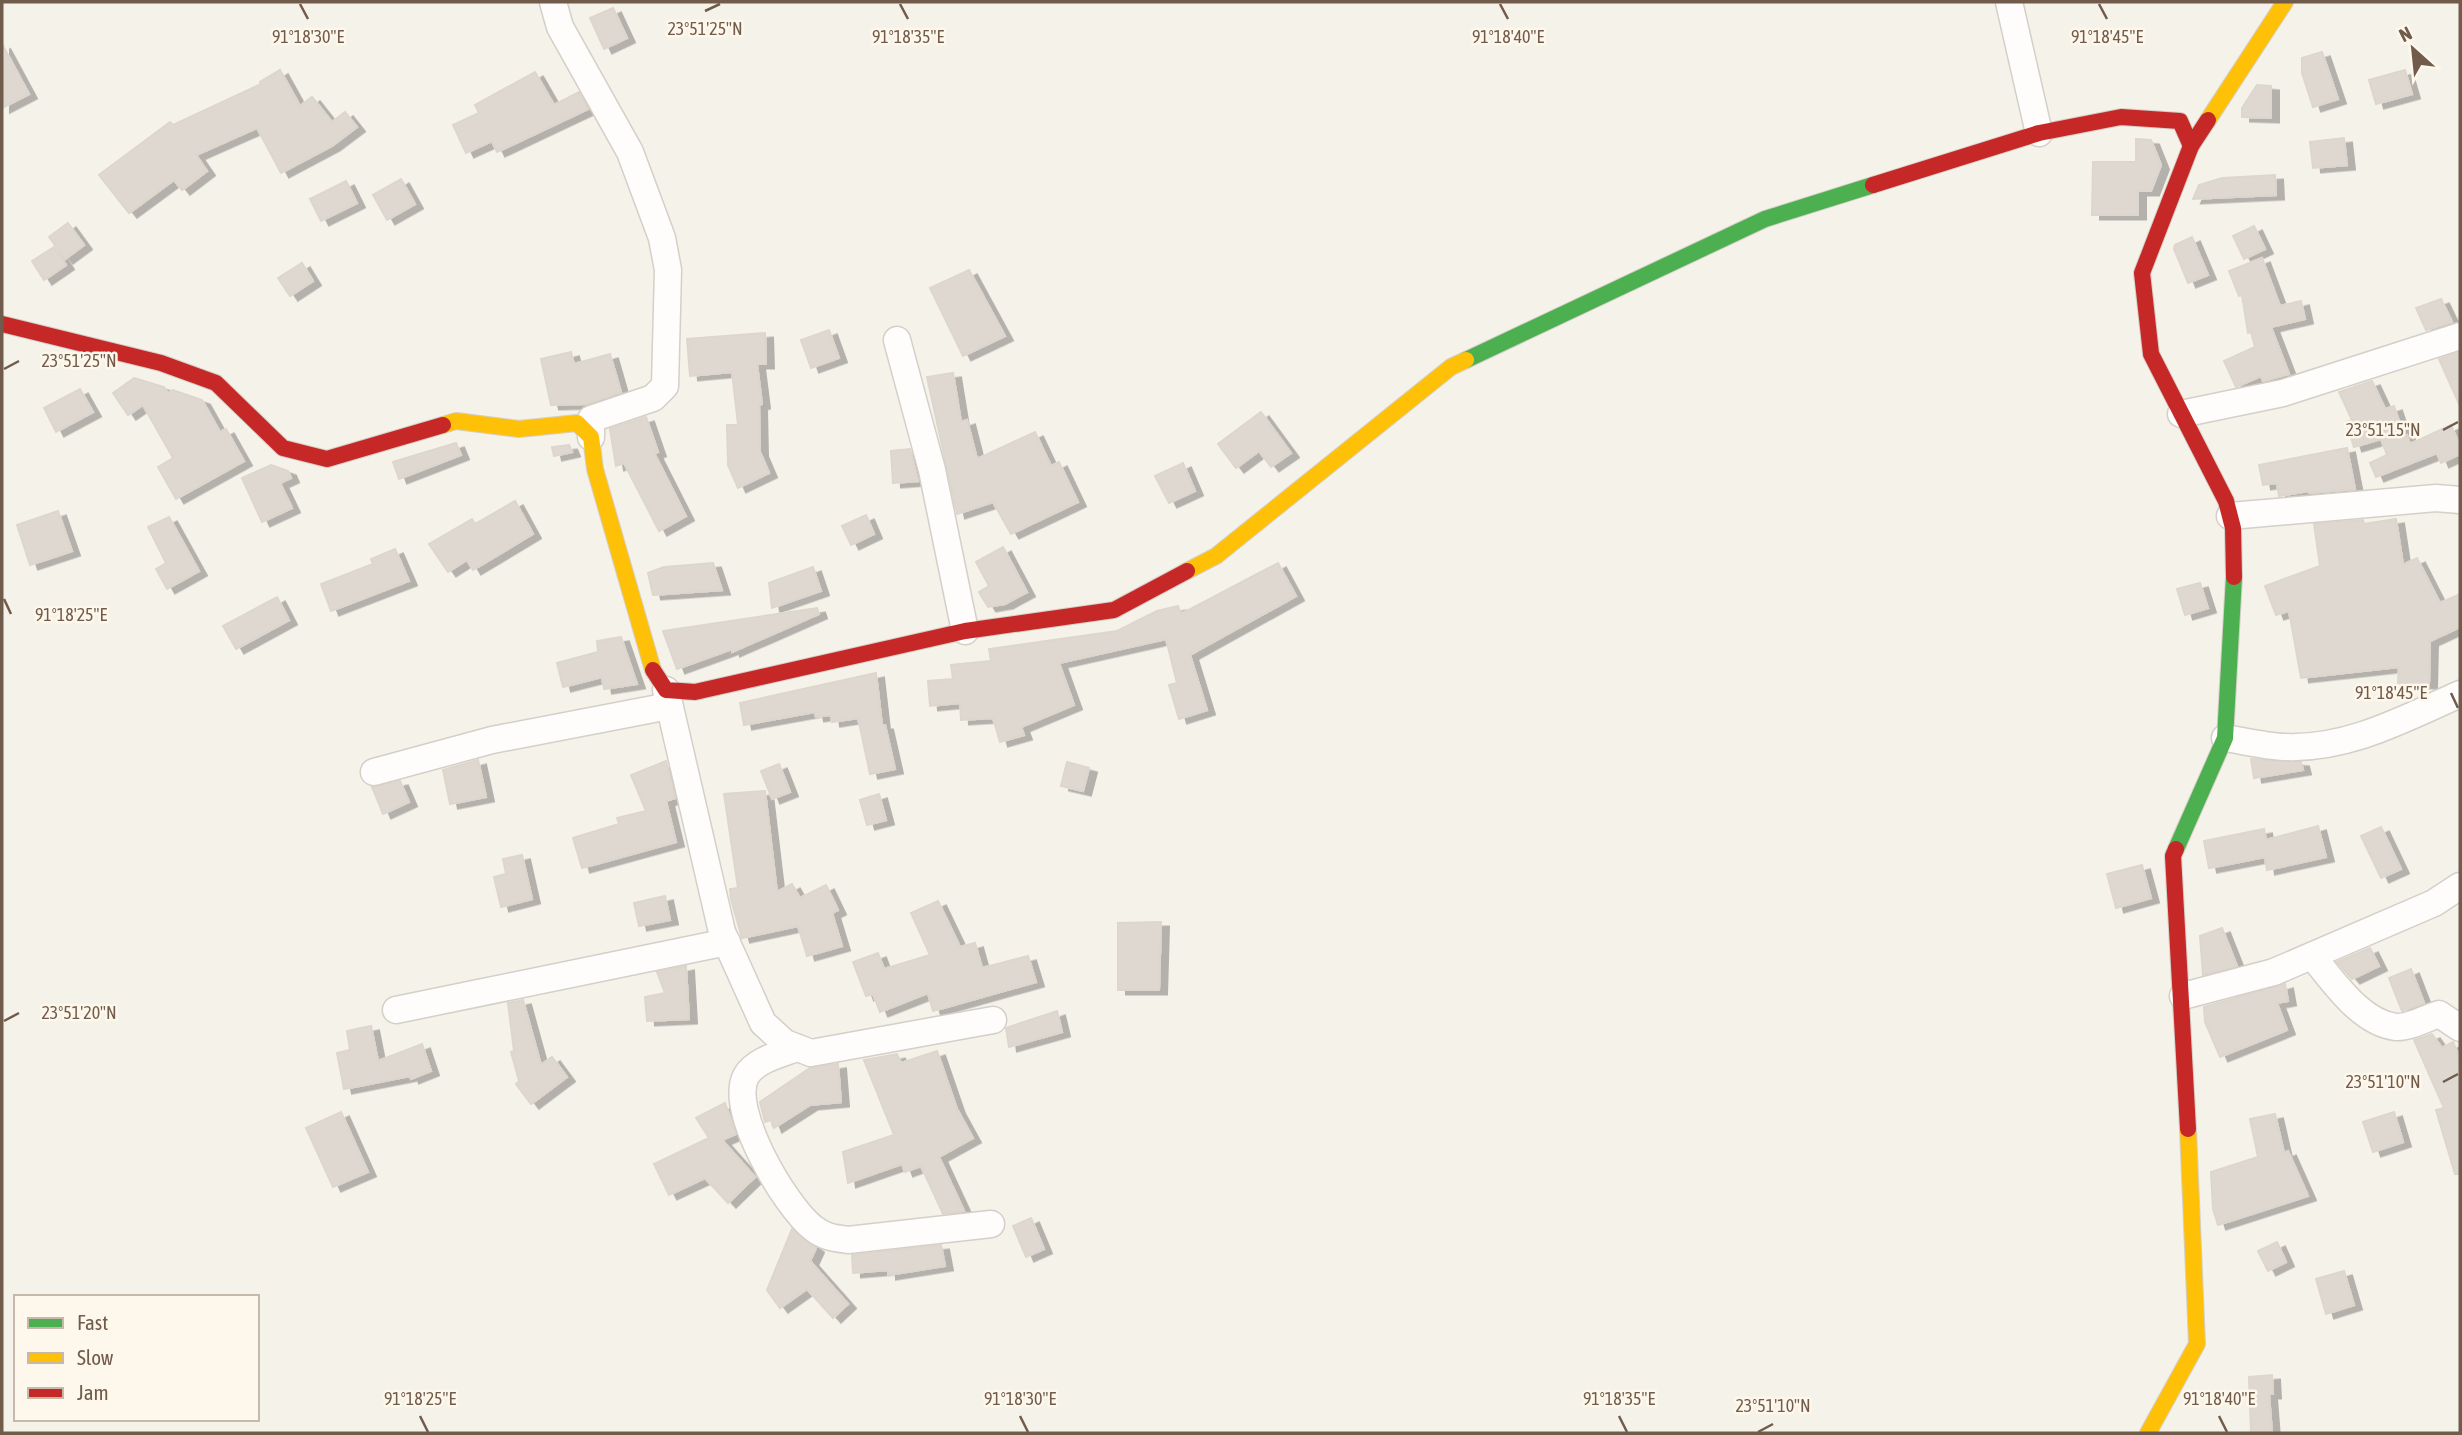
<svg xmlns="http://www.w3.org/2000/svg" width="2462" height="1435" font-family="'Asap Condensed',sans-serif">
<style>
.building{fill:#dfd8d0;stroke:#ded6cd;stroke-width:2;filter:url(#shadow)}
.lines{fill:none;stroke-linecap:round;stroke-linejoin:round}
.street-casing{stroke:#d4cfc8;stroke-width:29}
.fast-casing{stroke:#d5cfc8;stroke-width:18}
.slow-casing{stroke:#d5cfc8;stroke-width:18}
.jam-casing{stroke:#d5cfc8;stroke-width:18}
.street{stroke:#fefdfc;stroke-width:26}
.fast{stroke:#4caf50;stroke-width:16}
.slow{stroke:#ffc107;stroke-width:16}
.jam{stroke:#c62828;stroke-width:16}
.ticks{fill:none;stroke:#715c4c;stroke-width:2.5}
.ticks-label{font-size:18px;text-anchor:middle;fill:#715c4c;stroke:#fef7eb;stroke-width:5;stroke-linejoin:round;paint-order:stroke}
</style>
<defs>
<filter id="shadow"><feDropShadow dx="8" dy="4.5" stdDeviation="0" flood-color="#0004"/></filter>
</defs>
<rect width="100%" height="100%" fill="#f5f2ea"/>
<!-- building -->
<g class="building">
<polygon points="613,8 627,38 604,49 590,18"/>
<polygon points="2,44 29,94 2,108"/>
<polygon points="2322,52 2338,99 2313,107 2302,73 2302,58"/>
<polygon points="280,70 300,106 312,97 332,122 345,112 357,127 332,146 281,173 257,128 196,155 207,171 182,190 174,180 129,213 99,175 170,122 173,125 261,84 260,82"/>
<polygon points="2405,70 2412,94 2376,104 2369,80"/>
<polygon points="535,72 554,105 579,92 588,109 497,152 492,141 466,153 453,125 479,113 475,105"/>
<polygon points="2257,85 2271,86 2271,118 2242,117 2242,108"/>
<polygon points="2344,138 2347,165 2313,168 2310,142"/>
<polygon points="2136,139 2151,140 2161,165 2151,191 2138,191 2138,215 2092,215 2093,162 2136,162"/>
<polygon points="2275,175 2276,195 2193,199 2199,185 2222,178"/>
<polygon points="401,179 415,204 387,220 373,195"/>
<polygon points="346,181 357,203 321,221 310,199"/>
<polygon points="68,223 84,245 65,259 49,237"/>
<polygon points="2254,226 2265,249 2244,259 2233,236"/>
<polygon points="2192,237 2208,275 2188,283 2174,249 2175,245"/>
<polygon points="54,247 66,265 44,280 32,261"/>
<polygon points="2262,258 2280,306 2301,301 2305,319 2271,327 2289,374 2263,381 2261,376 2236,387 2224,361 2255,347 2251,332 2248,333 2242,295 2239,296 2229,271"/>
<polygon points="302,263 313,281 290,296 278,278"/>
<polygon points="969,270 1005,336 963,356 930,288"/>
<polygon points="2441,299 2452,322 2426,330 2416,308"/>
<polygon points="829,330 839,358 811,368 801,340"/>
<polygon points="765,333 766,364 757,364 762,404 759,405 760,452 769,473 738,488 728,465 727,425 738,425 732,372 690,376 687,339"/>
<polygon points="571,352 574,364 610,354 621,392 586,404 551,405 541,359"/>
<polygon points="2460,352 2460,406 2439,359"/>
<polygon points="953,373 961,422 967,420 977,459 1035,432 1051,466 1059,462 1078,502 1011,534 993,502 957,514 927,377"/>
<polygon points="134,378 164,387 168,393 173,390 202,400 220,432 226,429 244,461 176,499 158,467 173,458 143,405 128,415 113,393"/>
<polygon points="2372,381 2385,409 2394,406 2404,436 2407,435 2410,444 2451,425 2460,446 2460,454 2441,463 2437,453 2376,477 2370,463 2387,455 2381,439 2354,447 2346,422 2352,420 2339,392"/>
<polygon points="80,389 93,412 56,432 44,408"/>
<polygon points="1261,412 1291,453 1271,467 1259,451 1236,468 1218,444"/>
<polygon points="646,417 658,452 654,453 686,516 659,531 624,463 616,466 610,429"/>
<polygon points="456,443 461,455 399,479 393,462"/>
<polygon points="569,445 572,452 554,456 552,447"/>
<polygon points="2347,448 2355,489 2309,493 2309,491 2279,496 2277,483 2263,485 2259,465"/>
<polygon points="910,449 918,481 893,483 891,451"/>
<polygon points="1183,463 1195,491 1169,503 1155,476"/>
<polygon points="271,465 288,471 291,478 280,483 292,508 262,522 242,478"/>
<polygon points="515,501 533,534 473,570 467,560 448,572 429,544 472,519 475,524"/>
<polygon points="58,511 72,551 30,565 17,525"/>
<polygon points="866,515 874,534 851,545 842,526"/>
<polygon points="169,517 199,571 167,589 156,569 166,563 148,527"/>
<polygon points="2396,519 2403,565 2417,558 2440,603 2460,594 2460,627 2430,641 2429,684 2398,683 2399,667 2301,678 2289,611 2276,615 2265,586 2320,566 2314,524 2363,520 2364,524"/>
<polygon points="1003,547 1027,592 1005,604 988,607 979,592 989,586 976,562"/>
<polygon points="395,549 409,581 331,611 321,584 373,564 371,559"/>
<polygon points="713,563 722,590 653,595 648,573 664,567"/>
<polygon points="1278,563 1296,596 1190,655 1207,710 1179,719 1169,685 1177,683 1166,639 1059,663 1074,705 1021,727 1024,735 1000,742 993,718 961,720 960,703 930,706 928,681 953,679 951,665 991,661 989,649 1117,631 1157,611 1178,606 1181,614"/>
<polygon points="813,567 821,591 772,608 769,583"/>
<polygon points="2200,583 2208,608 2185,615 2177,589"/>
<polygon points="277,597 289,620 236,649 223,626"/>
<polygon points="817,608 819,614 732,652 732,649 677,669 663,631"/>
<polygon points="621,637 637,684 604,689 602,677 563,687 557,663 598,652 597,641"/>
<polygon points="876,673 882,725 885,725 895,769 870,774 858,718 832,722 831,715 816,717 815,712 744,725 740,703"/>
<polygon points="2251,759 2301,762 2303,770 2254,778"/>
<polygon points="478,760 486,797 450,804 443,770"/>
<polygon points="666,761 675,798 666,801 676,842 582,868 573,838 619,824 617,818 646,811 631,775"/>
<polygon points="1067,762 1089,768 1083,791 1061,786"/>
<polygon points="779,764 790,792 772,799 761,771"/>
<polygon points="400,781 409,802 383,814 372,787"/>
<polygon points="765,791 777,892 792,884 800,898 826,885 838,910 832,913 842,946 807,956 798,926 742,938 731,899 730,889 738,888 724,794"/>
<polygon points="879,794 886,820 867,825 860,800"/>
<polygon points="2318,826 2326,857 2267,870 2265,857 2209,868 2204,841 2264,829 2266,840"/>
<polygon points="2381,827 2401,869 2381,878 2361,836"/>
<polygon points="522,855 532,899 501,907 494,877 506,874 503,859"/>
<polygon points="2142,865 2151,898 2116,908 2107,874"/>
<polygon points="665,896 670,920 639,926 634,903"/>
<polygon points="938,901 960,947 975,943 982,968 1028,956 1036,982 933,1011 928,993 880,1012 873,994 866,996 853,962 878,953 884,969 930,955 911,913"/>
<polygon points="1161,922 1159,990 1118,990 1118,923"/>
<polygon points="2222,928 2237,966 2203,975 2200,936"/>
<polygon points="2370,948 2379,966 2352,979 2337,962"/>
<polygon points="686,966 689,1019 647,1021 645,997 665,993 657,972"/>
<polygon points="2411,969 2424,1003 2402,1011 2389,978"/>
<polygon points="2285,984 2288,1001 2277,1003 2287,1030 2220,1057 2205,1022 2204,1007"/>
<polygon points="523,1000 541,1065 552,1057 567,1077 531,1104 516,1084 519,1081 511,1052 514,1051 508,1003"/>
<polygon points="1057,1011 1062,1032 1009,1047 1006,1028"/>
<polygon points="371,1026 378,1061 422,1044 431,1071 411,1079 410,1076 344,1089 337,1053 350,1050 347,1031"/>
<polygon points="2432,1034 2442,1048 2453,1042 2460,1059 2460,1174 2455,1174 2436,1110 2444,1108 2414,1040"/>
<polygon points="937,1051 957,1109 973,1138 939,1157 964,1211 943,1214 921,1166 905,1172 902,1164 848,1183 843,1152 894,1135 864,1060 897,1054 901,1063"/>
<polygon points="838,1064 841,1102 810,1105 774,1128 771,1120 765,1122 760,1102 810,1068"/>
<polygon points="725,1103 736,1134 722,1140 755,1177 728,1203 705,1178 669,1195 654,1164 709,1138 696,1118"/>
<polygon points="341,1112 368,1172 333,1187 306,1128"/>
<polygon points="2394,1112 2403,1142 2373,1152 2363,1122"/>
<polygon points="2275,1114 2284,1153 2288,1151 2308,1196 2218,1225 2213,1209 2211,1172 2258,1157 2250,1119"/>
<polygon points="1031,1218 1044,1249 1026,1257 1013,1226"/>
<polygon points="792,1229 816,1248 810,1261 848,1304 833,1318 807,1289 780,1308 767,1290"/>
<polygon points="2277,1242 2286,1262 2268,1271 2258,1251"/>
<polygon points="941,1245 945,1266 888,1275 888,1270 853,1273 852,1255"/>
<polygon points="2344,1271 2354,1305 2326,1314 2316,1279"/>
<polygon points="2272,1375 2273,1394 2269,1394 2272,1433 2251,1433 2249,1377"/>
</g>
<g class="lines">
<defs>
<g id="street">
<polyline points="553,2 560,27 630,152 662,238 668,270 665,386 653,398 591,419 591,437"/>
<polyline points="2009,2 2039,133"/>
<polyline points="897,340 932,470 965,631"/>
<polyline points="2181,414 2283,393 2460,336"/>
<polyline points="2230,516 2436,498 2460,500"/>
<polyline points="666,690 722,932 763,1023 785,1043 811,1053 993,1020"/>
<path d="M2225,738C2244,741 2265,746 2284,747C2347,750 2404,719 2460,694"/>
<polyline points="374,772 492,740 669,706"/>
<path d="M2312,956C2333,980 2360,1023 2396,1027C2408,1028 2427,1018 2439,1014L2460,1028"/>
<polyline points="2183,996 2274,972 2434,903 2460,886"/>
<polyline points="396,1010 727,942"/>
<path d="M797,1048C781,1054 755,1060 746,1076C728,1110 785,1206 813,1228C824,1237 834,1238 848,1240L991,1224"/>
</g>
<g id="fast">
<polyline points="1466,360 1765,219 1873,185"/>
<polyline points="2176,849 2225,738 2234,577"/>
</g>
<g id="slow">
<polyline points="2208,120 2285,2"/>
<polyline points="443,425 456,421 519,429 577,423 591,437 595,469 653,670"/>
<polyline points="1187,571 1216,556 1451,367 1466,360"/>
<polyline points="2148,1433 2197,1344 2188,1129"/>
</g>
<g id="jam">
<polyline points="2208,120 2191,146 2142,273 2151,354 2226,501 2233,528 2234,577"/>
<polyline points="1873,185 2039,133 2121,117 2180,121 2191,146"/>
<polyline points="2,324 161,363 216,383 283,448 327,459 443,425"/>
<polyline points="653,670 666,690 695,692 965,631 1114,610 1187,571"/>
<polyline points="2176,849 2173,856 2188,1129"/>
</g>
</defs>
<!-- street casing -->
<use href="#street" class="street-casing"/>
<!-- fast casing -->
<use href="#fast" class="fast-casing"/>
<!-- slow casing -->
<use href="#slow" class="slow-casing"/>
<!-- jam casing -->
<use href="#jam" class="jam-casing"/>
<!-- street -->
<use href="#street" class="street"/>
<!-- fast -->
<use href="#fast" class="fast"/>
<!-- slow -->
<use href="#slow" class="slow"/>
<!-- jam -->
<use href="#jam" class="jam"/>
</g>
<!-- ticks -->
<path class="ticks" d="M300,4L308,19M900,4L908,19M1500,4L1508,19M2099,4L2107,19M705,11L720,4M4,369L19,361M2443,430L2458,422M4,599L11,614M2451,693L2458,708M4,1021L19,1013M2443,1082L2458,1074M420,1416L428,1432M1020,1416L1028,1432M1619,1416L1627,1432M2219,1416L2227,1432M1758,1432L1773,1424"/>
<g class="ticks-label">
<text x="705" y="35">23°51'25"N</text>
<text x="308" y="43">91°18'30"E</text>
<text x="908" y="43">91°18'35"E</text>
<text x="1508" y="43">91°18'40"E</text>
<text x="2107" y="43">91°18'45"E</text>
<text x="79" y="367">23°51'25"N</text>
<text x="2383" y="436">23°51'15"N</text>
<text x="71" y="621">91°18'25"E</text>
<text x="2391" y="699">91°18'45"E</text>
<text x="79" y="1019">23°51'20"N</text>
<text x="2383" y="1088">23°51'10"N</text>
<text x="420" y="1405">91°18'25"E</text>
<text x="1020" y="1405">91°18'30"E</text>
<text x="1619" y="1405">91°18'35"E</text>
<text x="2219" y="1405">91°18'40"E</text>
<text x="1773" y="1412">23°51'10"N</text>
</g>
<!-- border -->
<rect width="2462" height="1435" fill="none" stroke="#715c4c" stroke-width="7"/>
<!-- legend -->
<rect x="14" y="1295" width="245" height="126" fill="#fef7eb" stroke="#c6b9ab" stroke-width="2"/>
<rect x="28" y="1318" width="35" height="10" fill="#4caf50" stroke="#c6b9ab" stroke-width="2"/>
<text x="77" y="1330" font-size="21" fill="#715c4c">Fast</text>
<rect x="28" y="1353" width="35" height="10" fill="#ffc107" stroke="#c6b9ab" stroke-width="2"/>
<text x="77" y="1365" font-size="21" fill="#715c4c">Slow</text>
<rect x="28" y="1388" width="35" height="10" fill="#c62828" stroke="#c6b9ab" stroke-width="2"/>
<text x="77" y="1400" font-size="21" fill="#715c4c">Jam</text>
<!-- north arrow -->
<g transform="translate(2413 49) rotate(333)" stroke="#fef7eb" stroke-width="5" paint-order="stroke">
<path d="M0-5L12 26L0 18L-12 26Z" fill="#715c4c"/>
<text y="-10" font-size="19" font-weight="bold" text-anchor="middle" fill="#715c4c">N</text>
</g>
</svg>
